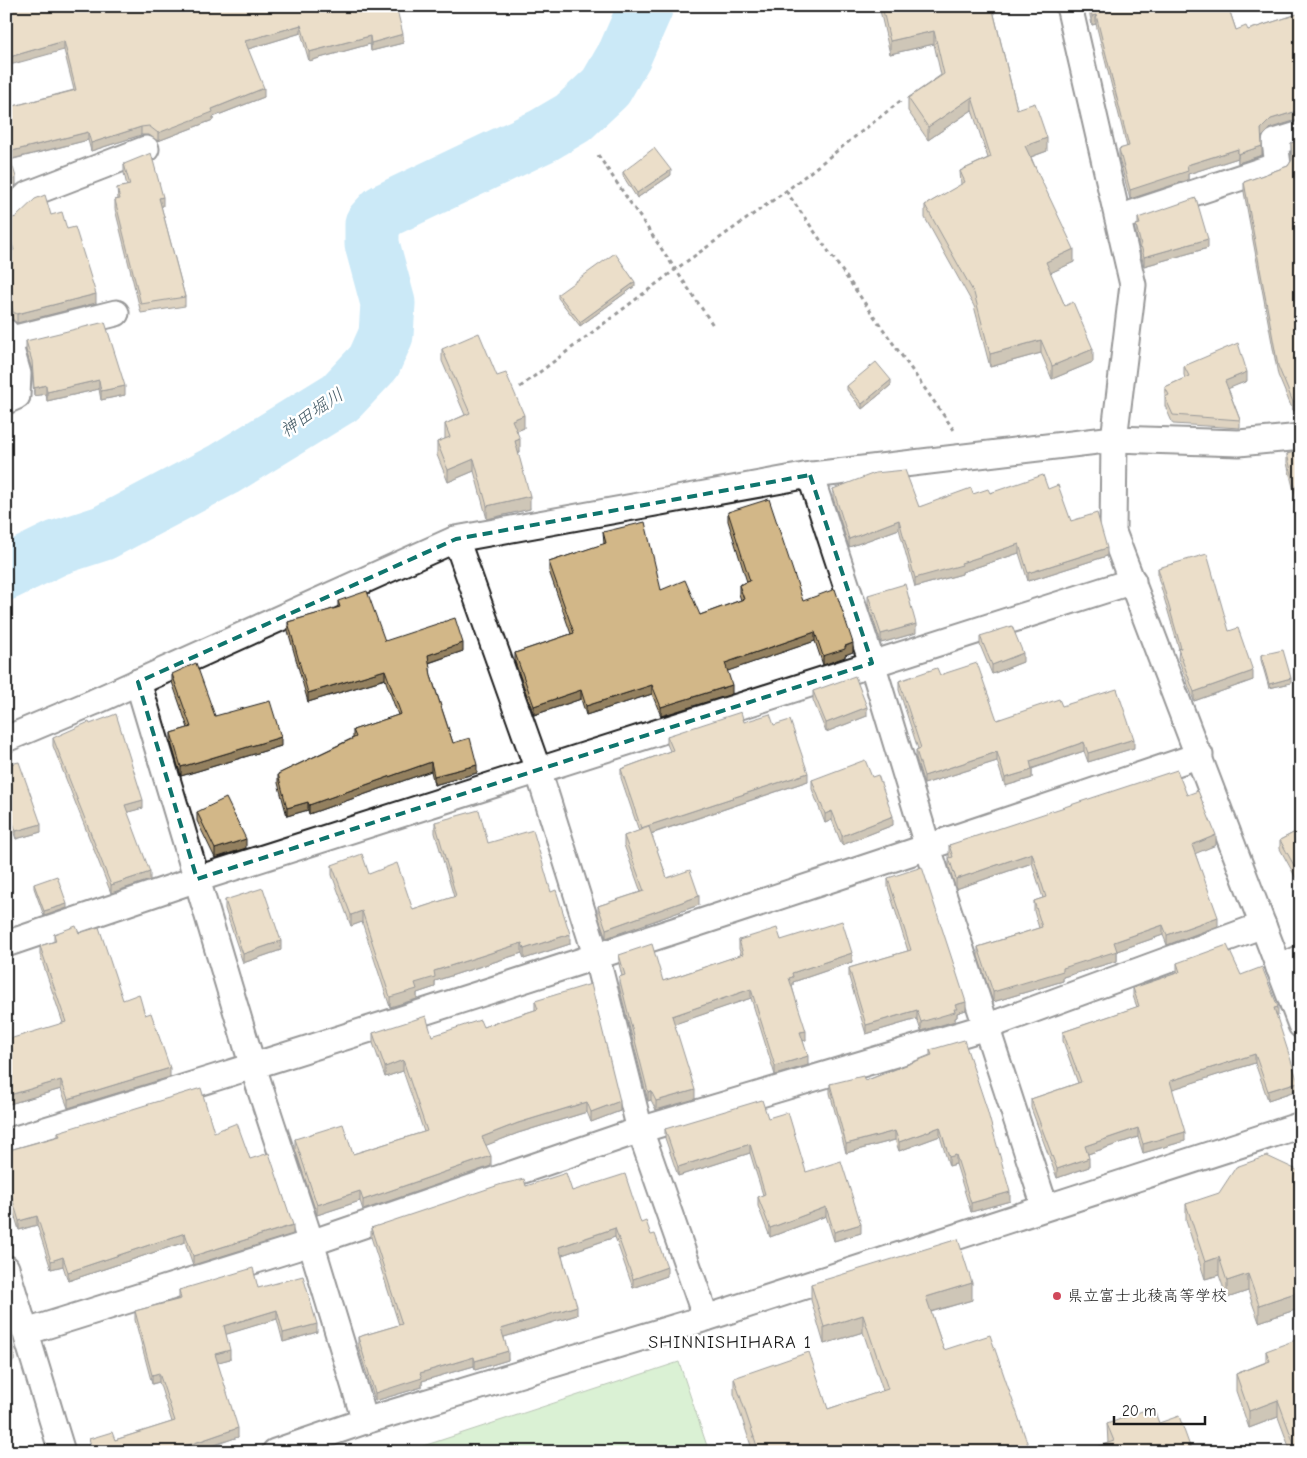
<svg xmlns="http://www.w3.org/2000/svg" width="1307" height="1458" font-family="'Comic Neue','Klee One',sans-serif">
<style>
.green{fill:#aedf9f;stroke:#657e5e}
.lines{fill:none;stroke-linecap:round;stroke-linejoin:round}
.river{stroke:#8cceed;stroke-width:55}
.street-casing{stroke:#1c1c1c;stroke-width:29}
.path{stroke:#1c1c1c;stroke-width:3;stroke-dasharray:4 4;stroke-linecap:butt}
.street{stroke:#fff;stroke-width:25}
.wall{fill:#b59d75;stroke:#1c1c1c}
.shaded-wall{fill:#93805f;stroke:#1c1c1c}
.building{fill:#d2b788;stroke:#1c1c1c}
.marked{fill:none;stroke:#0f766e;stroke-width:4;stroke-dasharray:10 6;stroke-linejoin:round}
.poi-dot{fill:#d1495b;stroke:#fff;stroke-width:2}
.labels{text-anchor:middle;dominant-baseline:central;stroke-width:5;stroke-linejoin:round;paint-order:stroke}
.poi-label{font-size:16px;fill:#1c1c1c;stroke:#fff;text-anchor:start}
.water-label{font-size:18px;font-style:italic;fill:#435a65;stroke:#fff}
.neighbourhood-label{font-size:18px;letter-spacing:1px;fill:#1c1c1c;stroke:#fff}
</style>
<rect width="100%" height="100%" fill="#fff"/>
<filter id="ink" filterUnits="userSpaceOnUse"><feTurbulence type="fractalNoise" baseFrequency=".02" numOctaves="2"/><feDisplacementMap in="SourceGraphic" scale="10" xChannelSelector="R" yChannelSelector="G"/><feConvolveMatrix kernelMatrix="1 2 1 2 8 2 1 2 1" color-interpolation-filters="sRGB"/></filter>
<g filter="url(#ink)">
<!-- green -->
<polygon class="green" points="679,1362 709,1452 405,1452"/>
<g class="lines">
<!-- river -->
<polyline class="river" points="6,573 57,548 103,533 224,469 341,397 374,362 386,335 388,303 372,244 372,224 384,211 544,135 573,118 606,87 625,54 646,6"/>
<defs>
<g id="street">
<polyline points="1069,6 1133,285 1114,439 1113,532 1301,1025"/>
<polyline points="6,215 27,195 146,149"/>
<polyline points="1118,218 1278,165 1275,142 1301,134"/>
<polyline points="6,332 18,374 17,396 6,401"/>
<polyline points="8,340 116,313"/>
<polyline points="810,475 872,663 928,848 1045,1207"/>
<polyline points="456,539 538,770 596,955 640,1130 706,1318"/>
<polyline points="138,682 253,1067 311,1243 365,1421"/>
<polyline points="6,739 94,702 456,539 804,476 1114,439 1239,443 1301,437"/>
<polyline points="6,944 197,879 1133,581"/>
<polyline points="1279,968 1301,958"/>
<path d="M6,1142C406,1021 804,890 1200,755"/>
<polyline points="6,1268 62,1452"/>
<polyline points="26,1332 311,1243 640,1130 986,1027 1263,925"/>
<polyline points="275,1452 365,1421 706,1318 1301,1125"/>
</g>
</defs>
<!-- street casing -->
<use href="#street" class="street-casing"/>
<!-- path -->
<g class="path">
<polyline points="598,155 713,325"/>
<polyline points="786,191 954,430"/>
<polyline points="520,387 676,269 786,191 903,99"/>
</g>
<!-- street -->
<use href="#street" class="street"/>
</g>
<!-- wall -->
<g class="wall">
<polygon points="6,6 228,8 403,43 371,51 370,44 309,61 301,33 248,49 264,97 213,117 213,120 158,141 149,135 141,135 91,151 88,140 10,160 16,185 6,195 6,108 74,90 64,50"/>
<polygon points="879,6 992,6 1017,109 1047,151 1031,157 1074,262 1050,273 1065,306 1093,362 1052,379 1041,353 990,367 974,306 925,218 925,205 961,185 960,171 988,158 972,110 928,140 908,111 908,98 941,75 934,44 890,54"/>
<polygon points="1088,6 1228,6 1236,30 1248,30 1301,13 1301,120 1297,120 1271,128 1262,137 1262,155 1238,163 1238,158 1188,174 1188,180 1130,199 1119,158 1119,149 1127,147 1096,24 1092,25"/>
<polygon points="1301,140 1293,411 1278,375 1244,192 1244,182 1288,166 1291,161 1291,143"/>
<polygon points="124,164 163,206 161,206 185,297 185,306 141,313 115,209 115,200 118,199 117,188 127,186 124,173"/>
<polygon points="623,172 671,175 637,198 623,176"/>
<polygon points="51,215 67,229 96,303 17,323 13,320 9,301 6,302 11,251 6,234 6,220"/>
<polygon points="1138,218 1208,248 1144,266 1136,234 1136,225 1138,225"/>
<polygon points="635,286 580,326 558,298 558,294"/>
<polygon points="26,341 125,395 101,400 99,389 47,401 46,394 34,396 32,370 26,350"/>
<polygon points="442,349 497,376 524,428 517,431 520,452 518,452 530,509 487,519 474,471 448,482 437,455 437,442 445,439 445,424 465,415 442,361"/>
<polygon points="1184,366 1247,381 1228,388 1240,420 1240,428 1173,424 1165,406 1165,387 1185,378 1184,375"/>
<polygon points="891,385 862,409 847,390 847,386"/>
<polygon points="1301,450 1301,519 1287,463 1287,454"/>
<polygon points="833,489 919,507 973,494 1048,489 1071,521 1107,556 1028,581 1019,553 962,572 962,574 915,587 899,529 849,547 833,498"/>
<polygon points="728,512 803,601 853,652 845,655 845,657 823,665 815,641 727,671 732,694 661,716 652,694 586,715 581,699 534,715 515,662 515,653 571,634 549,571 549,562 604,544 603,532 661,590 700,615 741,600 739,594 739,585 747,582 728,521"/>
<polygon points="1158,568 1229,631 1253,680 1194,701 1178,658 1179,649 1158,577"/>
<polygon points="868,595 916,633 881,643 868,604"/>
<polygon points="338,601 385,641 463,651 429,663 431,676 453,743 477,773 434,785 431,771 309,814 308,810 287,816 278,783 278,774 353,738 353,730 398,715 385,679 308,702 288,631 288,622 338,608"/>
<polygon points="980,636 1023,662 992,674 980,645"/>
<polygon points="1261,655 1291,683 1269,688 1261,660"/>
<polygon points="172,674 215,716 281,746 181,776 171,742 171,733 188,728 172,682"/>
<polygon points="940,675 997,720 1062,706 1134,748 1088,762 1084,751 1032,769 1032,778 1005,786 997,761 924,784 916,758 916,750 918,749 899,690 899,681"/>
<polygon points="813,691 867,716 826,732 813,700"/>
<polygon points="744,722 774,725 808,781 651,834 667,878 699,905 606,938 598,915 598,906 641,892 624,845 624,836 639,831 621,778 621,769 670,751 667,744 667,736"/>
<polygon points="53,738 143,808 127,812 150,880 111,893 53,746"/>
<polygon points="6,765 41,832 16,839 6,811"/>
<polygon points="872,777 893,825 842,845 832,820 825,823 812,789 812,780"/>
<polygon points="1187,795 1216,845 1195,853 1218,926 1167,945 1163,935 1117,951 1117,961 1063,977 1063,981 993,1002 978,956 978,947 1039,928 1034,911 1034,901 1043,898 1032,863 956,889 949,867 949,845"/>
<polygon points="197,812 246,848 215,858 197,821"/>
<polygon points="435,822 488,843 551,892 570,944 524,959 522,953 435,981 435,987 417,993 417,999 390,1007 362,922 351,926 332,875 332,865 369,874 413,910 454,897 435,833"/>
<polygon points="1301,829 1301,887 1280,849 1280,840"/>
<polygon points="888,878 966,1010 957,1013 957,1017 955,1018 955,1021 921,1031 917,1019 866,1034 849,977 849,968 908,951 888,887"/>
<polygon points="34,884 67,908 44,916 34,888"/>
<polygon points="225,900 281,950 243,963 225,909"/>
<polygon points="79,933 123,1000 145,1015 170,1077 68,1108 61,1089 6,1105 63,1023 40,955 40,946 54,942 54,934"/>
<polygon points="739,940 781,940 852,962 793,982 793,986 792,986 806,1040 803,1040 808,1065 775,1075 751,998 674,1024 695,1099 656,1110 651,1100 648,1101 619,986 619,977 622,976 619,964 619,955 663,981 741,955 739,949"/>
<polygon points="1177,963 1241,975 1278,1016 1276,1016 1298,1090 1268,1100 1255,1063 1172,1089 1185,1141 1143,1153 1138,1137 1088,1154 1089,1167 1057,1178 1031,1108 1031,1099 1078,1083 1063,1041 1063,1032 1137,1007 1133,996 1133,988 1177,973"/>
<polygon points="535,1001 620,1111 591,1122 587,1112 518,1133 486,1145 491,1166 363,1210 360,1201 317,1215 295,1149 295,1139 353,1154 424,1132 403,1071 385,1077 373,1043 373,1033 432,1036 483,1027 535,1010"/>
<polygon points="930,1050 1010,1201 971,1212 956,1164 949,1166 940,1136 899,1151 895,1140 846,1153 830,1093 830,1084 865,1081 930,1055"/>
<polygon points="768,1118 806,1172 861,1233 834,1241 826,1216 770,1237 758,1206 758,1197 763,1195 750,1153 678,1176 665,1138 665,1129"/>
<polygon points="58,1132 214,1132 250,1159 293,1234 193,1265 185,1242 68,1281 63,1266 51,1269 37,1225 19,1230 6,1187 6,1151 58,1136"/>
<polygon points="1301,1182 1301,1308 1259,1322 1248,1291 1227,1298 1219,1275 1205,1279 1186,1221 1186,1204"/>
<polygon points="526,1186 572,1191 641,1223 667,1276 633,1288 615,1237 562,1255 577,1315 504,1337 508,1360 475,1370 474,1366 422,1381 422,1387 375,1401 358,1346 358,1337 399,1325 371,1237 371,1228"/>
<polygon points="811,1284 972,1300 931,1312 944,1350 1029,1452 753,1452 734,1394 734,1378 828,1409 883,1391 863,1332 824,1344 811,1300"/>
<polygon points="258,1288 317,1332 283,1342 277,1319 226,1334 230,1359 217,1362 238,1437 194,1452 90,1452 89,1448 89,1439 115,1440 172,1422 159,1382 152,1384 135,1320 135,1311 179,1299 179,1290"/>
<polygon points="1266,1351 1301,1452 1291,1452 1278,1417 1249,1428 1236,1391 1236,1374 1266,1362"/>
<polygon points="1159,1423 1192,1452 1089,1452 1089,1450 1108,1443 1107,1424"/>
</g>
<!-- shaded-wall -->
<g class="shaded-wall">
<polygon points="1096,15 1096,24 1092,25 1092,16"/>
<polygon points="301,25 301,33 245,50 245,41"/>
<polygon points="934,31 934,44 890,54 890,41"/>
<polygon points="403,34 403,43 371,51 371,43"/>
<polygon points="370,36 370,44 309,61 309,52"/>
<polygon points="64,41 64,50 6,66 6,58"/>
<polygon points="264,88 264,97 213,117 213,120 158,141 158,133 212,109"/>
<polygon points="972,97 972,110 928,140 928,127"/>
<polygon points="1297,111 1297,120 1271,128 1261,138 1261,129 1271,119"/>
<polygon points="141,127 141,135 91,151 91,143"/>
<polygon points="88,132 88,140 8,160 8,152"/>
<polygon points="1047,138 1047,151 1025,159 1025,146"/>
<polygon points="1262,146 1262,155 1238,163 1238,154"/>
<polygon points="1238,149 1238,158 1188,174 1188,180 1130,199 1130,190 1187,165"/>
<polygon points="671,170 671,175 637,198 637,193"/>
<polygon points="16,177 16,185 6,195 6,186"/>
<polygon points="163,197 163,206 159,207 159,198"/>
<polygon points="1208,239 1208,248 1144,266 1144,257"/>
<polygon points="1074,249 1074,262 1046,275 1046,262"/>
<polygon points="635,282 635,286 580,326 580,322"/>
<polygon points="6,293 9,293 9,301 6,302"/>
<polygon points="96,294 96,303 17,323 17,314"/>
<polygon points="1041,340 1041,353 990,367 990,354"/>
<polygon points="1093,349 1093,362 1052,379 1052,366"/>
<polygon points="1247,372 1247,381 1225,390 1225,381"/>
<polygon points="99,380 99,389 47,401 47,392"/>
<polygon points="891,380 891,385 862,409 862,404"/>
<polygon points="46,385 46,394 34,396 34,388"/>
<polygon points="125,386 125,395 101,400 101,391"/>
<polygon points="1301,399 1301,408 1293,411 1293,402"/>
<polygon points="524,415 524,428 512,433 512,420"/>
<polygon points="520,439 520,452 515,454 515,441"/>
<polygon points="474,459 474,471 448,482 448,470"/>
<polygon points="530,496 530,509 487,519 487,506"/>
<polygon points="899,520 899,529 849,547 849,539"/>
<polygon points="1019,544 1019,553 962,572 962,574 915,587 915,578"/>
<polygon points="1107,548 1107,556 1028,581 1028,573"/>
<polygon points="916,624 916,633 881,643 881,634"/>
<polygon points="815,632 815,641 725,672 725,663"/>
<polygon points="463,643 463,651 428,663 428,655"/>
<polygon points="853,643 853,652 845,655 845,657 823,665 823,656"/>
<polygon points="1023,653 1023,662 992,674 992,665"/>
<polygon points="385,670 385,679 308,702 308,693"/>
<polygon points="1253,671 1253,680 1194,701 1194,692"/>
<polygon points="1291,678 1291,683 1269,688 1269,684"/>
<polygon points="652,685 652,694 586,715 586,706"/>
<polygon points="732,685 732,694 661,716 661,707"/>
<polygon points="581,690 581,699 534,715 534,706"/>
<polygon points="867,707 867,716 826,732 826,723"/>
<polygon points="281,737 281,746 181,776 181,767"/>
<polygon points="1134,739 1134,748 1088,762 1088,753"/>
<polygon points="1084,742 1084,751 1030,769 1030,761"/>
<polygon points="997,752 997,761 924,784 924,776"/>
<polygon points="431,762 431,771 309,814 309,805"/>
<polygon points="477,765 477,773 434,785 434,776"/>
<polygon points="1032,770 1032,778 1005,786 1005,778"/>
<polygon points="808,773 808,781 641,837 641,828"/>
<polygon points="143,800 143,808 125,813 125,805"/>
<polygon points="308,802 308,810 287,816 287,808"/>
<polygon points="832,811 832,820 825,823 825,814"/>
<polygon points="893,816 893,825 842,845 842,836"/>
<polygon points="41,824 41,832 16,839 16,831"/>
<polygon points="1216,835 1216,845 1192,855 1192,845"/>
<polygon points="246,839 246,848 215,858 215,849"/>
<polygon points="1032,853 1032,863 956,889 956,879"/>
<polygon points="150,872 150,880 111,893 111,885"/>
<polygon points="699,896 699,905 606,938 606,929"/>
<polygon points="67,904 67,908 44,916 44,911"/>
<polygon points="362,911 362,922 351,926 351,915"/>
<polygon points="1218,917 1218,926 1167,945 1167,935"/>
<polygon points="1163,925 1163,935 1117,951 1117,961 1063,977 1063,981 993,1002 993,992 1063,968 1114,942"/>
<polygon points="570,934 570,944 524,959 524,949"/>
<polygon points="281,941 281,950 243,963 243,954"/>
<polygon points="522,943 522,953 435,981 435,987 417,993 417,999 390,1007 390,997 415,983 434,971"/>
<polygon points="852,953 852,962 793,982 793,986 789,987 789,978 792,973"/>
<polygon points="751,989 751,998 672,1025 672,1016"/>
<polygon points="966,1002 966,1010 957,1013 957,1017 955,1018 955,1021 921,1031 921,1022 954,1009 955,1005"/>
<polygon points="1278,1007 1278,1016 1274,1017 1274,1008"/>
<polygon points="917,1010 917,1019 866,1034 866,1025"/>
<polygon points="806,1031 806,1040 800,1041 800,1032"/>
<polygon points="1255,1054 1255,1063 1170,1090 1170,1081"/>
<polygon points="808,1056 808,1065 775,1075 775,1066"/>
<polygon points="403,1060 403,1071 385,1077 385,1067"/>
<polygon points="170,1068 170,1077 68,1108 68,1099"/>
<polygon points="61,1080 61,1089 6,1105 6,1096"/>
<polygon points="1298,1082 1298,1090 1268,1100 1268,1091"/>
<polygon points="695,1090 695,1099 656,1110 656,1101"/>
<polygon points="651,1091 651,1100 648,1101 648,1092"/>
<polygon points="620,1101 620,1111 591,1122 591,1112"/>
<polygon points="587,1102 587,1112 518,1133 482,1147 482,1137 518,1123"/>
<polygon points="940,1127 940,1136 899,1151 899,1142"/>
<polygon points="1138,1128 1138,1137 1085,1155 1085,1146"/>
<polygon points="895,1131 895,1140 846,1153 846,1144"/>
<polygon points="1185,1132 1185,1141 1143,1153 1143,1144"/>
<polygon points="750,1144 750,1153 678,1176 678,1167"/>
<polygon points="956,1155 956,1164 949,1166 949,1157"/>
<polygon points="491,1156 491,1166 363,1210 363,1200"/>
<polygon points="1089,1158 1089,1167 1057,1178 1057,1169"/>
<polygon points="360,1191 360,1201 317,1215 317,1205"/>
<polygon points="1010,1192 1010,1201 971,1212 971,1203"/>
<polygon points="826,1207 826,1216 770,1237 770,1228"/>
<polygon points="37,1216 37,1225 19,1230 19,1221"/>
<polygon points="861,1224 861,1233 834,1241 834,1232"/>
<polygon points="293,1225 293,1234 193,1265 193,1256"/>
<polygon points="615,1228 615,1237 559,1256 559,1247"/>
<polygon points="185,1233 185,1242 68,1281 68,1272"/>
<polygon points="63,1257 63,1266 51,1269 51,1261"/>
<polygon points="1219,1257 1219,1275 1205,1279 1205,1262"/>
<polygon points="667,1267 667,1276 633,1288 633,1279"/>
<polygon points="1248,1274 1248,1291 1227,1298 1227,1281"/>
<polygon points="972,1283 972,1300 926,1313 926,1297"/>
<polygon points="1301,1291 1301,1308 1259,1322 1259,1305"/>
<polygon points="577,1306 577,1315 501,1338 501,1329"/>
<polygon points="277,1310 277,1319 224,1335 224,1326"/>
<polygon points="863,1315 863,1332 824,1344 824,1327"/>
<polygon points="317,1324 317,1332 283,1342 283,1333"/>
<polygon points="14,1349 14,1361 6,1364 6,1352"/>
<polygon points="230,1350 230,1359 215,1363 215,1354"/>
<polygon points="508,1351 508,1360 475,1370 475,1361"/>
<polygon points="474,1357 474,1366 422,1381 422,1387 375,1401 375,1393 420,1373"/>
<polygon points="159,1373 159,1382 152,1384 152,1375"/>
<polygon points="1278,1400 1278,1417 1249,1428 1249,1411"/>
<polygon points="238,1428 238,1437 194,1452 177,1452 177,1449"/>
<polygon points="1029,1448 1029,1452 1019,1452"/>
</g>
<!-- building -->
<g class="building">
<polygon points="6,6 228,6 228,8 236,6 396,6 403,34 371,43 370,36 309,52 301,25 245,41 264,88 212,109 213,112 158,133 149,126 141,127 91,143 88,132 8,152 16,177 6,186 6,108 76,90 64,41 6,58"/>
<polygon points="882,6 992,6 1017,109 1035,103 1047,138 1025,146 1074,249 1046,262 1065,306 1073,302 1093,349 1052,366 1041,340 990,354 974,293 925,205 965,182 960,171 991,157 972,97 928,127 908,98 944,74 934,31 890,41"/>
<polygon points="1090,6 1228,6 1236,30 1246,26 1248,30 1301,13 1301,111 1297,111 1271,119 1261,129 1262,146 1238,154 1238,149 1187,165 1188,171 1130,190 1119,149 1129,146 1096,15 1092,16"/>
<polygon points="1301,140 1301,399 1293,402 1278,366 1244,182 1288,166 1292,160 1291,143"/>
<polygon points="654,148 671,170 637,193 623,172"/>
<polygon points="151,153 163,197 159,198 185,297 141,304 115,200 120,199 117,188 130,185 124,164"/>
<polygon points="45,195 51,215 62,212 67,229 75,227 96,294 17,314 13,312 9,293 6,293 6,253 14,250 6,226 6,220 16,217 35,199"/>
<polygon points="1196,198 1208,239 1144,257 1136,225 1140,224 1138,218"/>
<polygon points="615,253 635,282 580,322 558,294"/>
<polygon points="105,322 125,386 101,391 99,380 47,392 46,385 34,388 32,361 26,341"/>
<polygon points="479,333 497,376 506,373 524,415 512,420 520,439 515,441 530,496 487,506 474,459 448,470 437,442 450,437 445,424 470,413 442,349"/>
<polygon points="1238,343 1247,372 1225,381 1240,420 1173,415 1165,397 1169,395 1165,387 1189,376 1184,366"/>
<polygon points="876,362 891,380 862,404 847,386"/>
<polygon points="1301,450 1301,510 1287,454"/>
<polygon points="905,470 919,507 971,488 973,494 988,489 990,493 1043,475 1048,489 1058,485 1071,521 1097,513 1107,548 1028,573 1019,544 961,563 962,565 915,578 899,520 849,539 833,489 875,473"/>
<polygon points="769,499 803,601 835,589 853,643 845,646 845,649 823,656 815,632 725,663 732,685 661,707 652,685 586,706 581,690 534,706 515,653 574,633 549,562 606,543 603,532 645,522 661,590 685,580 700,615 744,599 739,585 750,581 728,512"/>
<polygon points="1207,554 1229,631 1238,628 1253,671 1194,692 1178,649 1181,648 1158,568"/>
<polygon points="905,584 916,624 881,634 868,595"/>
<polygon points="367,591 385,641 455,618 463,643 428,655 431,676 453,743 470,738 477,765 434,776 431,762 309,805 308,802 287,808 278,774 356,737 353,730 401,714 385,670 308,693 288,622 340,607 338,601"/>
<polygon points="1012,626 1023,653 992,665 980,636"/>
<polygon points="1283,650 1291,678 1269,684 1261,655"/>
<polygon points="196,663 215,716 270,701 281,737 181,767 171,733 191,727 172,674"/>
<polygon points="977,663 997,720 1059,699 1062,706 1117,689 1134,739 1088,753 1084,742 1030,761 1032,770 1005,778 997,752 924,776 916,750 921,748 899,681 937,668 940,675"/>
<polygon points="855,676 867,707 826,723 813,691"/>
<polygon points="741,712 744,722 770,714 774,725 790,720 808,773 641,828 621,769 673,750 667,736"/>
<polygon points="116,714 143,800 125,805 150,872 111,885 53,738 89,722 90,724"/>
<polygon points="865,760 872,777 878,775 893,816 842,836 832,811 825,814 812,780"/>
<polygon points="19,762 41,824 16,831 6,803 6,765"/>
<polygon points="1177,770 1187,795 1198,791 1216,835 1192,845 1218,917 1167,935 1163,925 1114,942 1117,951 1063,968 1063,971 993,992 978,947 1042,927 1034,901 1046,897 1032,853 956,879 949,858 953,857 949,845"/>
<polygon points="226,798 246,839 215,849 197,812"/>
<polygon points="479,810 488,843 533,830 551,892 556,890 570,934 524,949 522,943 434,971 435,977 415,983 417,989 390,997 362,911 351,915 332,865 362,854 369,874 397,863 413,910 456,896 435,822"/>
<polygon points="649,827 667,878 690,870 699,896 606,929 598,906 644,891 624,836"/>
<polygon points="1301,829 1301,878 1280,840"/>
<polygon points="922,867 966,1002 955,1005 957,1009 954,1009 955,1012 921,1022 917,1010 866,1025 849,968 911,950 888,878"/>
<polygon points="57,876 67,904 44,911 34,884"/>
<polygon points="263,888 281,941 243,954 225,900"/>
<polygon points="842,921 852,953 792,973 793,977 789,978 806,1031 800,1032 808,1056 775,1066 751,989 672,1016 695,1090 656,1101 651,1091 648,1092 619,977 625,975 619,955 652,944 663,981 743,954 739,940 777,928 781,940"/>
<polygon points="76,926 79,933 99,927 123,1000 139,994 145,1015 151,1013 170,1068 68,1099 61,1080 6,1096 6,1040 66,1022 40,946 56,941 54,934"/>
<polygon points="1227,945 1241,975 1262,967 1278,1007 1274,1008 1298,1082 1268,1091 1255,1054 1170,1081 1185,1132 1143,1144 1138,1128 1085,1146 1089,1158 1057,1169 1031,1099 1081,1082 1063,1032 1139,1006 1133,988 1180,972 1177,963"/>
<polygon points="591,984 620,1101 591,1112 587,1102 518,1123 482,1137 491,1156 363,1200 360,1191 317,1205 295,1139 343,1124 353,1154 427,1131 403,1060 385,1067 373,1033 426,1016 432,1036 480,1020 483,1027 538,1009 535,1001"/>
<polygon points="964,1040 986,1106 1010,1192 971,1203 956,1155 949,1157 940,1127 899,1142 895,1131 846,1144 830,1084 863,1076 865,1081 932,1055 930,1050"/>
<polygon points="201,1088 214,1132 237,1123 250,1159 269,1153 293,1225 193,1256 185,1233 68,1272 63,1257 51,1261 37,1216 19,1221 6,1178 6,1151 60,1136 58,1132"/>
<polygon points="762,1100 768,1118 788,1112 806,1172 841,1161 861,1224 834,1232 826,1207 770,1228 758,1197 765,1194 750,1144 678,1167 665,1129"/>
<polygon points="1267,1156 1297,1170 1301,1182 1301,1291 1259,1305 1248,1274 1227,1281 1219,1257 1205,1262 1186,1204 1219,1193 1236,1167"/>
<polygon points="566,1173 572,1191 625,1174 641,1223 646,1221 651,1235 655,1234 667,1267 633,1279 615,1228 559,1247 577,1306 501,1329 508,1351 475,1361 474,1357 420,1373 422,1378 375,1393 358,1337 402,1324 371,1228 502,1184 524,1179 526,1186"/>
<polygon points="958,1239 972,1283 926,1297 944,1350 990,1335 1029,1448 1019,1452 759,1452 734,1378 809,1352 828,1409 888,1389 863,1315 824,1327 811,1284"/>
<polygon points="253,1268 258,1288 303,1276 317,1324 283,1333 277,1310 224,1326 230,1350 215,1354 238,1428 177,1449 178,1452 93,1452 89,1439 112,1432 115,1440 175,1421 159,1373 152,1375 135,1311 181,1299 179,1290"/>
<polygon points="6,1330 14,1349 6,1352"/>
<polygon points="1301,1338 1301,1452 1297,1452 1278,1400 1249,1411 1236,1374 1270,1361 1266,1351"/>
<polygon points="1153,1407 1159,1423 1179,1416 1192,1452 1090,1452 1089,1450 1114,1441 1107,1424"/>
</g>
</g>
<!-- marked area -->
<path d="M0 0H1307V1458H0ZM810,475L872,663L197,879L138,682L456,539Z" fill="#fff" fill-opacity=".55" fill-rule="evenodd"/>
<path class="marked" d="M810,475L872,663L197,879L138,682L456,539Z"/>
<!-- markers -->
<circle class="poi-dot" cx="1057" cy="1296" r="5"/>
<g class="labels">
<!-- poi labels -->
<g class="poi-label">
<text x="1067" y="1296">県立富士北稜高等学校</text>
</g>
<!-- water labels -->
<g class="water-label">
<text transform="translate(312 413) rotate(-34)">神田堀川</text>
</g>
<!-- neighbourhood labels -->
<g class="neighbourhood-label">
<text x="730" y="1342">SHINNISHIHARA 1</text>
</g>
</g>
<!-- margin -->
<rect width="1307" height="1458" fill="none" stroke="#fff" stroke-width="25"/>
<rect x="12" y="12" width="1282" height="1433" fill="none" stroke="#1c1c1c" stroke-width="2" filter="url(#ink)"/>
<!-- scale -->
<path d="M1114 1416v8h91v-8" fill="none" stroke="#1c1c1c" stroke-width="2.5"/>
<text x="1122" y="1416" font-size="15" fill="#1c1c1c" stroke="#ffffff" stroke-width="4" paint-order="stroke">20 m</text>
</svg>
